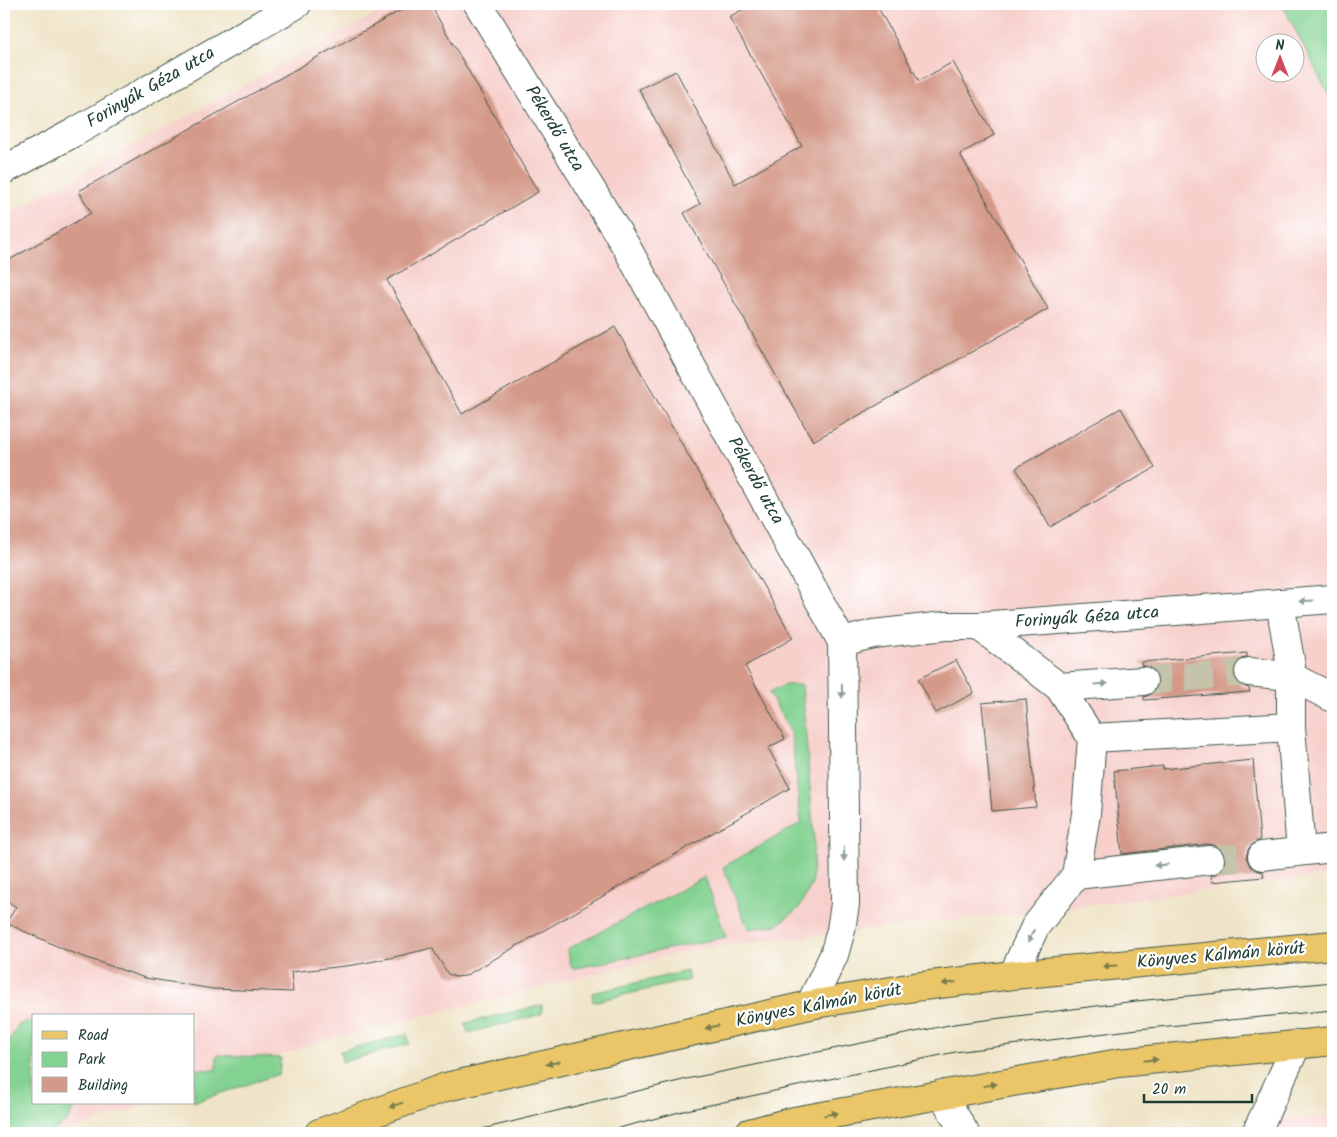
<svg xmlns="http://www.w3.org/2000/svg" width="1337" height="1137" font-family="Kalam,sans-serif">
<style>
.built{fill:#f7d0cc;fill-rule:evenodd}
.green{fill:#83d291;stroke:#518862}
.building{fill:#d49988}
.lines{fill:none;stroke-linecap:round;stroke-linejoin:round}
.minor-tunnel{stroke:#c5c3aa;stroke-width:28;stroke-dasharray:28 14;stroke-linecap:butt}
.minor-casing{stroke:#3e564a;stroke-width:30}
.major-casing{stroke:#3e564a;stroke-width:30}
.minor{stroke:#fff;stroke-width:28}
.major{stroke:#eac669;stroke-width:28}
.tram{stroke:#1f3d34;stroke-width:1}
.oneway{fill:#8f9e9a}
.oneway2{fill:#7a7b4c}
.labels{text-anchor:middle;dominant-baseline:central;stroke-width:4.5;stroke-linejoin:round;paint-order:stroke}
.street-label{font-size:18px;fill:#1f3d34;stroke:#fff}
</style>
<rect width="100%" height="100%" fill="#fff"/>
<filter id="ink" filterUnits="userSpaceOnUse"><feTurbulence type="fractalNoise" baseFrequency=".02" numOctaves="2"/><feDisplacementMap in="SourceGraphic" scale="10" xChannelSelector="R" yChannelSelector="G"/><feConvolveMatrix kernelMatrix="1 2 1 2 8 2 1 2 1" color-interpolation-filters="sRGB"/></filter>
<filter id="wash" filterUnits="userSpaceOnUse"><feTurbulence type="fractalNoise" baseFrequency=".0096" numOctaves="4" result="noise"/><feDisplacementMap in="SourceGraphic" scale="20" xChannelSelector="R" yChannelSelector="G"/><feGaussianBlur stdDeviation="1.12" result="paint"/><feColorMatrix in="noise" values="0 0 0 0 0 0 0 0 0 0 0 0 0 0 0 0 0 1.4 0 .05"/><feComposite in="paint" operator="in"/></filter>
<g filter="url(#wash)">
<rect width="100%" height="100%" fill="#efe4c7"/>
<!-- built -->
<g class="built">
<path d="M394,4H1282L1333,103V875L1011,914L696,949L317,1042L194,1087V1016H34V1103H149L63,1133H4V216ZM1264,42H1294V72H1264Z"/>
<polygon points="1333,1115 1333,1133 1182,1133 1291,1118"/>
</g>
<!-- green -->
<g class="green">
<polygon points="1282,4 1333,4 1333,103"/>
<polygon points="784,685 802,685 814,839 812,884 799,908 777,925 748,929 723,867 801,823 791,733 769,693"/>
<polygon points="705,877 726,937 572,969 567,949"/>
<polygon points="687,971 689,980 593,1002 592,993"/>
<polygon points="542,1005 542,1014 468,1033 465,1023"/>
<polygon points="34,1020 34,1103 78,1103 67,1121 51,1133 4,1133 4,1050 18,1025"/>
<polygon points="407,1034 409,1044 342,1062 340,1051"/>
<polygon points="217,1055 281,1058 279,1074 194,1102 194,1069 216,1070"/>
</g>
<g id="blocks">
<!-- building -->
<g class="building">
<polygon points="412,4 430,4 538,192 387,280 462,414 615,327 793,638 745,666 785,739 768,748 790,788 465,976 456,977 448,974 432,948 390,958 354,965 291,972 293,992 213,989 145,978 70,952 6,923 16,907 4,899 4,263 91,213 79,191"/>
<polygon points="753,4 876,4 919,81 953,62 994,135 960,154 1048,309 813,441 684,213 700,204 639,89 676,71 735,184 802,146 729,17"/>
<polygon points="1121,408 1155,468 1050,527 1016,468"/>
<polygon points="1247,653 1247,657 1242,658 1237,663 1233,671 1235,679 1240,685 1249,688 1250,692 1144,700 1144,697 1151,694 1157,688 1158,679 1156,672 1149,667 1141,665 1141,662"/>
<polygon points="956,660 974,693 936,713 918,679"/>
<polygon points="1026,699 1036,807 992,811 982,703"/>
<polygon points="1253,760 1260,840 1252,844 1248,850 1246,857 1250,866 1256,870 1263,872 1264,877 1212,882 1211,876 1220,872 1224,866 1226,859 1222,850 1216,846 1208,844 1122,854 1114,771 1163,766 1163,769"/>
</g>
</g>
</g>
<g filter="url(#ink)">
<use href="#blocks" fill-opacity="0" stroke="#3e564a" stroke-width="1"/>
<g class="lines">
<!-- minor-tunnel -->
<g class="minor-tunnel">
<polyline points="1143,681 1249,672"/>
<polyline points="1210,860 1262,856"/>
</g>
<defs>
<g id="minor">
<polyline points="478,4 627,248 842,642 845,904 841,930 834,955 810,1005"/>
<polyline points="4,170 75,132 297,4"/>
<polyline points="1280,603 1291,666 1291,727 1301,851"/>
<polyline points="979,626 1059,687 1092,738 1086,814 1076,875"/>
<polyline points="842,642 873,634 945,626 979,626 1333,599"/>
<polyline points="1249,672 1290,676 1333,698"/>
<polyline points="1059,687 1143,681"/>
<polyline points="1092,738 1291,727"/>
<polyline points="1262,856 1333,848"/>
<polyline points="1013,975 1035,927 1076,875 1210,860"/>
<polyline points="942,1094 965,1133"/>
<polyline points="1256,1133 1297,1044"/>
</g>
<g id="major">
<polyline points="319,1133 446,1087 810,1005 914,987 1013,975 1333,945"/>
<polyline points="749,1133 794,1121 1119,1063 1333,1041"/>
</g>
</defs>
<!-- minor casing -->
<use href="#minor" class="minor-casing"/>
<!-- major casing -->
<use href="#major" class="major-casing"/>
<!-- minor -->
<use href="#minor" class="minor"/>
<!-- major -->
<use href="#major" class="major"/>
<!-- tram -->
<g class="tram">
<polyline points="466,1133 687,1079 954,1024 1136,1001 1333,982"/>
<polyline points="600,1133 691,1109 955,1052 1138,1029 1333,1010"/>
</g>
</g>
<!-- one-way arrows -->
<defs><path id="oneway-solid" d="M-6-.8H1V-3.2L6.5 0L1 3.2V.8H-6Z" transform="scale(1.25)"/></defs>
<g class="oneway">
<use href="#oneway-solid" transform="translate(1306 601) rotate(176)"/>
<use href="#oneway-solid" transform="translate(1101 684) rotate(-4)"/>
<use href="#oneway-solid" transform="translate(842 691) rotate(89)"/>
<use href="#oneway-solid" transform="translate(844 854) rotate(90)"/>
<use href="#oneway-solid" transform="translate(1161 865) rotate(174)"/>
<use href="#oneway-solid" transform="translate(1031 936) rotate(115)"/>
</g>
<g class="oneway2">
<use href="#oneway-solid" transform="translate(1110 966) rotate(175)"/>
<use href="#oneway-solid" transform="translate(949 983) rotate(173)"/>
<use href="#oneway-solid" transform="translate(712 1027) rotate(167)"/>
<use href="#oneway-solid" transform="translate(1151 1060) rotate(-6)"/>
<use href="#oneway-solid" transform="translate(553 1063) rotate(168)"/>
<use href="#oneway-solid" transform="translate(990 1085) rotate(-10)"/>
<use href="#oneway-solid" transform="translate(396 1105) rotate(160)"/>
<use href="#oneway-solid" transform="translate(831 1114) rotate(-11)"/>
</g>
</g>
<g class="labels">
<!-- street labels -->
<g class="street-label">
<text transform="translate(151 88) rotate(-30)">Forinyák Géza utca</text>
<text transform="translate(554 129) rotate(59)">Pékerdő utca</text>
<text transform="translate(755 481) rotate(61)">Pékerdő utca</text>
<text transform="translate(1087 618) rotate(-4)">Forinyák Géza utca</text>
<text transform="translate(1221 956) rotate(-5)">Könyves Kálmán körút</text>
<text transform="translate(819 1006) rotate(-11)">Könyves Kálmán körút</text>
</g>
</g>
<!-- margin -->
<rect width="1337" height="1137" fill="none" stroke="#fff" stroke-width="20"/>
<!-- legend -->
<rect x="32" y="1014" width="162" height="90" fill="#ffffff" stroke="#a5b1ae"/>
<rect x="42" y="1031" width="25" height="8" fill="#eac669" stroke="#a5b1ae"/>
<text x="78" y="1040" font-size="15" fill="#1f3d34">Road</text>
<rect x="42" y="1052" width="25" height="15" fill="#83d291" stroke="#a5b1ae"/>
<text x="78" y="1064" font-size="15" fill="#1f3d34">Park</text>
<rect x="42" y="1077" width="25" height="15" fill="#d49988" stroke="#a5b1ae"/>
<text x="78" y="1090" font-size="15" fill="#1f3d34">Building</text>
<!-- north arrow -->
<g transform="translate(1280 58)"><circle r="24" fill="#ffffff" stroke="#a5b1ae"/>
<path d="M0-4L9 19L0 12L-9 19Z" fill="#d1495b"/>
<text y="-8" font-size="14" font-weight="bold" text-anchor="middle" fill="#1f3d34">N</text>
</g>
<!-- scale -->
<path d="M1144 1094v8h108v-8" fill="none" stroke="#1f3d34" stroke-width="2.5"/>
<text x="1152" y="1094" font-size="15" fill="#1f3d34" stroke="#ffffff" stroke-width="4" paint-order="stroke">20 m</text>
</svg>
